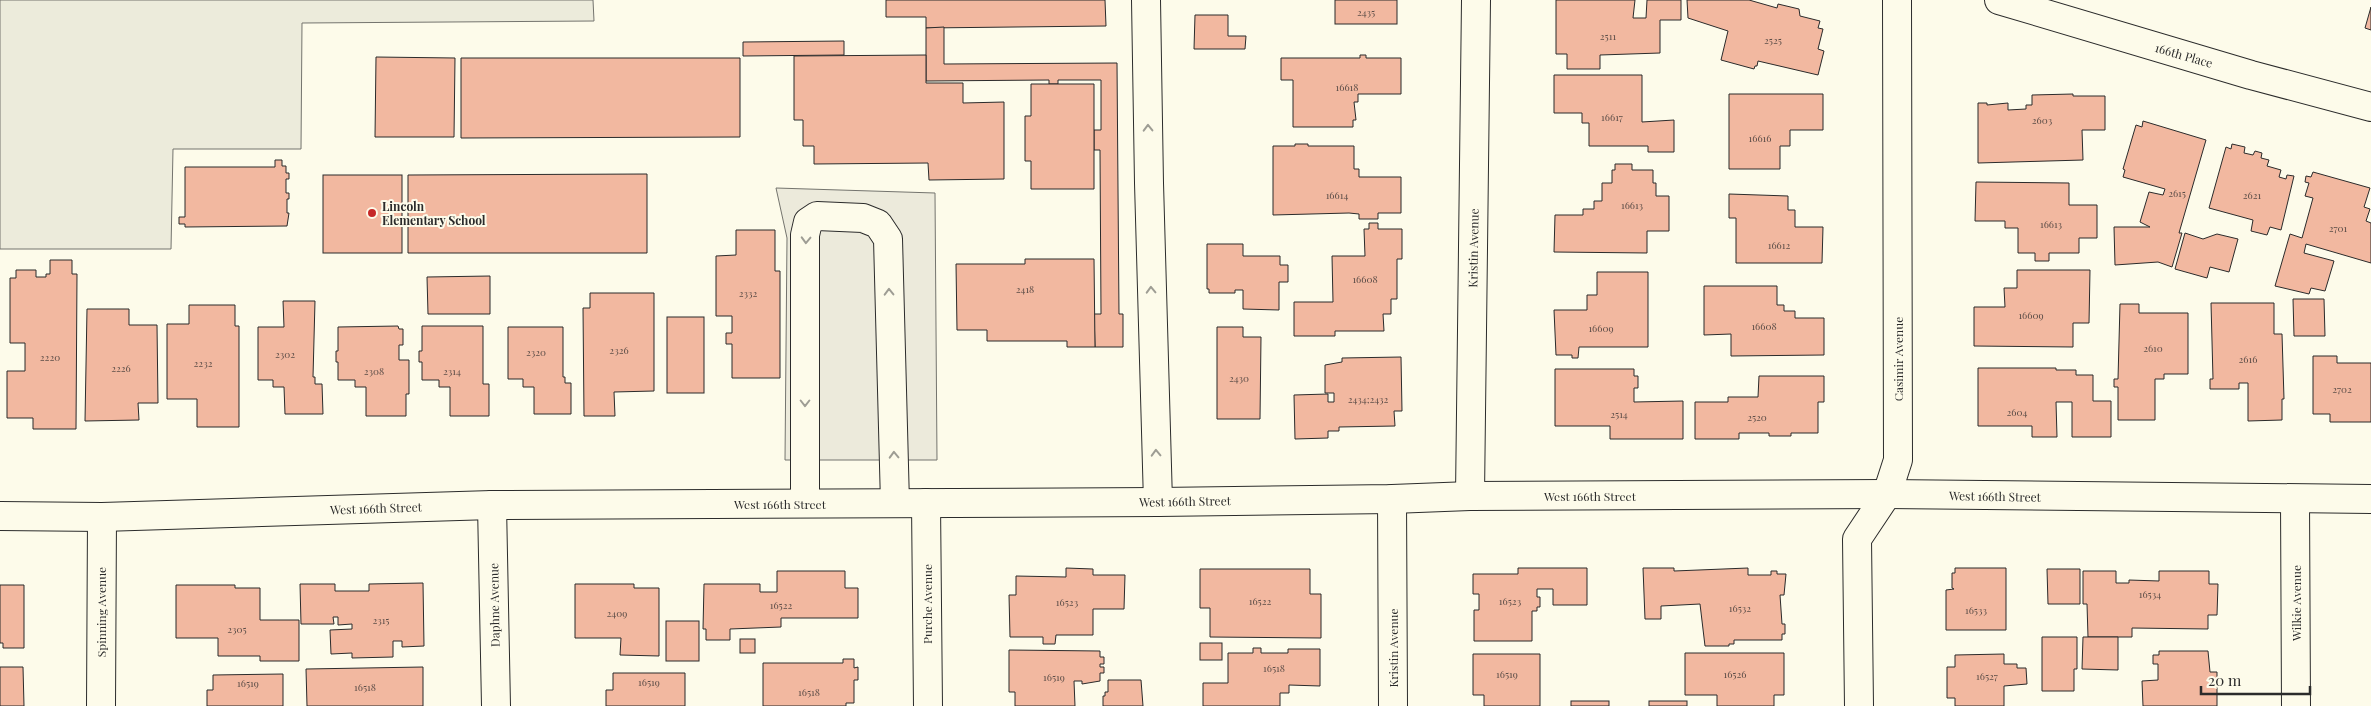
<svg xmlns="http://www.w3.org/2000/svg" width="2371" height="706" font-family="'Playfair Display',serif">
<style>
.green{fill:#ecebdb;stroke:#74746e}
.parking{fill:#eceadb;stroke:#74746e}
.building{fill:#f2b8a0;stroke:#2b2b2b}
.lines{fill:none;stroke-linecap:round;stroke-linejoin:round}
.minor-casing{stroke:#2b2b2b;stroke-width:30}
.minor{stroke:#fdfbea;stroke-width:28}
.oneway{stroke:#9e9d94}
.poi-dot{fill:#c62828;stroke:#fdfbea;stroke-width:2}
.labels{text-anchor:middle;dominant-baseline:central;stroke-width:4;stroke-linejoin:round;paint-order:stroke}
.number-label{font-size:10px;fill:#5d4e48}
.street-label{font-size:12px;fill:#2b2b2b;stroke:#fdfbea}
.poi-label{font-size:12px;font-weight:bold;fill:#2b2b2b;stroke:#fdfbea;text-anchor:start}
</style>
<rect width="100%" height="100%" fill="#fdfbea"/>
<!-- green -->
<polygon class="green" points="0,0 593,0 594,21 302,23 301,149 173,149 171,249 0,249"/>
<!-- parking -->
<polygon class="parking" points="776,188 935,193 937,460 785,460 787,238"/>
<!-- building -->
<g class="building">
<polygon points="886,0 1105,0 1106,26 926,28 926,17 886,17"/>
<rect x="1335" y="0" width="62" height="24"/>
<polygon points="1556,0 1635,0 1633,18 1646,18 1647,0 1681,0 1681,20 1660,20 1660,53 1600,55 1600,69 1567,69 1567,54 1556,54"/>
<polygon points="1687,0 1749,0 1777,8 1778,4 1799,9 1800,16 1820,21 1818,28 1823,29 1818,49 1824,51 1818,75 1758,61 1757,66 1755,66 1754,69 1721,60 1728,31 1688,18"/>
<polygon points="2371,7 2371,30 2365,28"/>
<polygon points="1195,15 1228,15 1228,36 1246,36 1245,49 1194,49"/>
<polygon points="944,27 944,64 1117,63 1119,314 1123,314 1123,347 1095,347 1094,314 1101,314 1100,150 1094,150 1094,130 1101,130 1101,80 1058,80 1058,84 1049,84 1049,80 926,81 926,28"/>
<polygon points="844,41 844,55 743,56 743,42"/>
<polygon points="926,55 926,83 963,83 963,103 1004,102 1004,179 929,180 928,163 814,164 814,146 803,146 803,120 794,120 794,56"/>
<polygon points="1360,55 1366,55 1366,58 1401,58 1401,94 1358,94 1358,102 1354,102 1356,120 1353,120 1353,127 1293,127 1293,80 1281,80 1281,58 1360,58"/>
<polygon points="376,57 455,58 454,137 375,137"/>
<polygon points="461,58 740,58 740,137 461,138"/>
<polygon points="1554,75 1642,75 1642,122 1674,120 1674,152 1648,152 1648,146 1589,146 1589,123 1582,123 1582,113 1554,113"/>
<polygon points="1031,84 1094,84 1094,189 1031,189 1031,161 1025,161 1025,116 1031,116"/>
<polygon points="1729,94 1823,94 1823,130 1790,130 1790,146 1780,146 1780,169 1729,169"/>
<polygon points="2073,94 2073,96 2105,96 2105,130 2082,130 2083,160 1978,163 1978,103 1987,103 1987,105 2008,103 2008,110 2026,109 2026,105 2032,105 2032,95"/>
<polygon points="2143,121 2206,140 2179,233 2182,233 2172,267 2158,262 2115,265 2114,227 2150,227 2140,222 2149,192 2163,195 2165,189 2123,177 2125,170 2123,169 2136,125 2142,127"/>
<polygon points="1295,144 1308,144 1308,146 1354,146 1354,169 1359,169 1359,177 1401,177 1401,213 1378,213 1378,219 1359,219 1359,214 1349,213 1273,215 1273,146 1295,146"/>
<polygon points="2232,144 2245,147 2244,153 2253,155 2255,151 2262,153 2261,158 2269,160 2267,166 2281,170 2279,177 2286,179 2287,175 2294,176 2281,230 2270,227 2267,235 2251,231 2253,220 2209,208 2226,147 2231,149"/>
<polygon points="275,160 282,160 282,166 286,166 286,173 289,173 289,179 286,179 286,193 289,193 289,199 287,199 287,213 289,213 287,226 185,227 185,224 179,224 179,217 185,217 185,167 275,167"/>
<polygon points="1615,164 1632,164 1632,170 1653,170 1653,183 1656,183 1656,196 1669,196 1669,231 1647,231 1647,253 1554,252 1555,215 1583,215 1583,209 1594,209 1594,201 1602,201 1602,183 1612,183 1612,170 1615,170"/>
<polygon points="2313,172 2370,188 2364,207 2370,209 2366,221 2371,223 2371,263 2306,244 2304,253 2334,261 2325,291 2311,288 2309,294 2275,286 2290,234 2302,238 2313,198 2305,196 2309,183 2305,182 2306,176 2311,177"/>
<polygon points="647,174 647,253 408,253 408,175"/>
<rect x="323" y="175" width="79" height="78"/>
<polygon points="1976,182 2069,183 2069,205 2097,205 2097,238 2079,238 2079,253 2049,253 2049,261 2035,261 2035,253 2018,253 2018,228 2005,228 2005,221 1975,221"/>
<polygon points="1729,194 1788,196 1788,210 1795,210 1795,227 1823,227 1822,263 1736,263 1736,218 1729,218"/>
<polygon points="1369,223 1378,223 1378,229 1402,229 1402,259 1397,259 1397,299 1391,299 1391,314 1383,314 1384,331 1335,331 1335,336 1294,336 1294,302 1333,302 1332,256 1365,256 1364,229 1369,229"/>
<polygon points="736,230 775,230 775,271 780,271 780,378 732,378 732,344 726,344 726,333 732,333 732,316 716,316 716,256 736,255"/>
<polygon points="2185,233 2203,239 2217,234 2238,239 2229,272 2210,267 2207,278 2175,269"/>
<polygon points="1207,244 1243,244 1243,256 1280,256 1280,265 1288,265 1288,282 1279,282 1279,310 1243,309 1243,290 1235,290 1235,293 1209,293 1209,289 1207,289"/>
<polygon points="1025,259 1094,259 1095,347 1067,347 1067,341 987,341 987,330 957,330 956,264 1025,264"/>
<polygon points="50,260 72,260 72,274 77,274 76,429 33,429 33,418 7,418 7,371 25,371 25,343 10,343 10,278 16,278 16,270 36,270 36,277 46,277 46,274 50,274"/>
<polygon points="2017,270 2090,270 2089,323 2073,323 2073,347 1974,346 1974,307 2005,307 2004,288 2017,288"/>
<polygon points="1597,272 1648,272 1648,347 1579,347 1578,358 1572,358 1572,355 1556,355 1554,310 1587,310 1587,295 1597,295"/>
<polygon points="490,276 490,314 428,314 427,277"/>
<polygon points="1704,286 1777,286 1777,305 1784,305 1784,311 1795,311 1795,318 1824,318 1824,355 1731,356 1731,334 1704,335"/>
<polygon points="590,293 654,293 654,391 614,392 615,416 584,416 583,308 590,308"/>
<polygon points="2293,299 2324,299 2325,336 2294,336"/>
<polygon points="283,301 315,301 313,377 315,377 315,384 322,384 323,414 285,414 284,387 273,387 273,380 258,380 258,327 284,327"/>
<polygon points="2211,303 2274,303 2274,334 2282,334 2284,399 2282,399 2282,420 2248,421 2248,383 2239,383 2239,389 2210,389 2210,379 2213,379"/>
<polygon points="2120,304 2139,304 2139,313 2188,313 2188,374 2164,374 2164,379 2155,379 2155,420 2118,420 2118,387 2114,387 2114,379 2118,379"/>
<polygon points="189,305 235,305 235,326 239,326 239,427 197,427 197,399 167,399 167,324 189,324"/>
<polygon points="87,309 129,309 129,325 157,325 158,403 138,403 139,420 85,421"/>
<rect x="667" y="317" width="37" height="76"/>
<polygon points="398,326 399,329 403,329 403,345 399,345 399,360 409,360 409,394 406,394 406,416 366,416 366,387 355,387 355,380 338,380 338,362 336,362 336,351 338,351 338,327"/>
<polygon points="422,326 483,326 483,384 489,384 489,416 450,416 450,387 439,387 439,380 422,380 422,362 419,362 419,351 422,351"/>
<polygon points="508,327 563,327 563,377 565,377 565,383 571,383 571,414 534,414 534,387 523,387 523,379 508,379"/>
<polygon points="1217,327 1243,327 1243,337 1261,337 1260,419 1217,419"/>
<polygon points="2313,356 2337,356 2337,363 2371,363 2371,422 2330,422 2330,414 2313,414"/>
<polygon points="1401,357 1402,411 1394,411 1395,426 1339,427 1339,431 1328,431 1328,438 1295,439 1294,395 1328,394 1328,402 1334,402 1334,393 1325,393 1325,365 1342,362 1342,358"/>
<polygon points="1978,368 2056,368 2056,370 2076,370 2076,375 2093,375 2093,401 2111,401 2111,437 2072,437 2072,402 2056,402 2057,437 2032,437 2032,426 1978,426"/>
<polygon points="1555,369 1634,369 1634,376 1638,376 1638,388 1634,388 1634,402 1683,401 1683,439 1610,439 1610,426 1555,426"/>
<polygon points="1759,376 1824,376 1824,402 1818,402 1818,433 1791,433 1791,436 1769,436 1769,433 1739,433 1739,439 1695,439 1695,402 1728,402 1728,397 1758,397"/>
<polygon points="1066,568 1093,569 1093,575 1125,575 1124,609 1093,609 1093,635 1056,635 1055,644 1043,644 1043,637 1010,637 1009,595 1016,595 1016,576 1066,577"/>
<polygon points="1518,568 1587,568 1587,605 1553,605 1553,589 1537,589 1537,597 1540,597 1540,607 1537,607 1537,611 1532,611 1532,641 1474,641 1474,610 1479,610 1479,594 1473,594 1473,574 1518,574"/>
<polygon points="1643,568 1674,568 1674,571 1748,568 1748,575 1771,575 1771,571 1777,571 1777,574 1786,574 1784,595 1780,595 1782,624 1785,624 1785,634 1782,634 1782,640 1734,640 1734,644 1729,644 1729,646 1705,646 1700,604 1661,606 1661,619 1645,619"/>
<polygon points="1955,568 2006,568 2006,630 1946,630 1946,590 1954,589 1952,588 1952,573 1955,573"/>
<polygon points="1200,569 1310,569 1310,594 1321,594 1321,638 1210,637 1210,608 1200,608"/>
<polygon points="2047,569 2080,569 2080,604 2048,604"/>
<polygon points="777,571 845,571 845,588 858,588 858,618 781,618 781,627 730,629 730,640 706,640 706,629 703,629 704,584 760,584 760,592 777,592"/>
<polygon points="2083,571 2116,571 2116,583 2129,583 2129,580 2159,581 2159,571 2209,571 2209,584 2218,584 2217,615 2208,615 2208,629 2132,628 2132,637 2088,637 2087,604 2083,604"/>
<polygon points="423,583 424,646 402,647 402,641 393,641 393,657 352,658 352,653 331,654 330,630 352,629 352,624 338,625 338,617 333,617 334,624 301,624 300,584 335,584 335,591 369,591 369,584"/>
<polygon points="575,584 634,584 634,588 659,588 659,656 620,655 621,638 575,638"/>
<polygon points="0,585 24,585 24,648 3,648 3,643 0,643"/>
<polygon points="176,585 235,585 235,588 260,588 260,620 299,620 299,661 260,661 260,656 218,656 218,638 176,638"/>
<rect x="666" y="621" width="33" height="40"/>
<polygon points="2042,637 2077,637 2077,669 2074,669 2074,691 2042,691"/>
<polygon points="2083,637 2118,637 2118,670 2082,669"/>
<rect x="740" y="639" width="15" height="14"/>
<rect x="1200" y="643" width="22" height="17"/>
<polygon points="1253,648 1261,648 1261,653 1288,653 1288,649 1320,649 1320,686 1289,685 1289,693 1280,693 1280,706 1203,706 1203,683 1228,683 1228,653 1253,653"/>
<polygon points="1009,650 1100,651 1100,657 1104,657 1104,664 1100,664 1100,667 1104,667 1104,673 1100,673 1100,681 1082,684 1082,681 1074,681 1075,706 1015,706 1015,692 1009,692"/>
<polygon points="2159,651 2208,651 2210,672 2217,672 2217,706 2143,706 2142,681 2158,680 2158,664 2153,664 2153,655 2159,655"/>
<polygon points="1685,653 1784,653 1784,695 1774,695 1774,706 1717,706 1717,695 1685,695"/>
<polygon points="1473,654 1540,654 1540,706 1484,706 1484,695 1473,695"/>
<polygon points="2004,654 2004,664 2017,664 2017,668 2026,668 2027,684 2004,686 2004,706 1955,706 1955,698 1947,698 1947,667 1955,667 1955,655"/>
<polygon points="843,659 854,659 854,668 858,667 858,680 854,680 854,703 846,703 846,706 763,706 763,663 843,663"/>
<polygon points="0,667 23,667 24,706 0,706"/>
<polygon points="423,667 423,706 307,706 306,669"/>
<polygon points="613,673 685,673 685,706 606,706 606,690 613,690"/>
<polygon points="283,674 283,706 207,706 207,690 213,690 213,675"/>
<polygon points="1108,680 1141,680 1143,706 1103,706 1103,696 1105,696 1105,692 1108,692"/>
<rect x="1571" y="701" width="38" height="5"/>
<rect x="1649" y="701" width="38" height="5"/>
</g>
<g class="lines">
<defs>
<g id="minor">
<polyline points="1146,0 1149,183 1158,502"/>
<polyline points="1999,0 2251,75 2371,107"/>
<polyline points="1470,496 1476,0"/>
<polyline points="1392,499 1393,706"/>
<polyline points="2295,500 2296,706"/>
<polyline points="805,503 805,235 808,222 817,216 863,218 878,224 888,239 895,503"/>
<polyline points="926,503 928,706"/>
<polyline points="492,505 496,706"/>
<polyline points="0,516 102,517 492,505 1158,502 1392,499 1470,496 1887,494 2371,499"/>
<polyline points="101,706 102,517"/>
<polyline points="1859,706 1857,539 1887,494 1898,460 1897,0"/>
</g>
</defs>
<!-- minor casing -->
<use href="#minor" class="minor-casing"/>
<!-- minor -->
<use href="#minor" class="minor"/>
</g>
<!-- one-way arrows -->
<defs><path id="oneway-chevron" d="M-2-3.5L2.5 0L-2 3.5" fill="none" stroke-width="1.6" stroke-linecap="round" stroke-linejoin="round" transform="scale(1.25)"/></defs>
<g class="oneway">
<use href="#oneway-chevron" transform="translate(1148 128) rotate(-91)"/>
<use href="#oneway-chevron" transform="translate(806 240) rotate(92)"/>
<use href="#oneway-chevron" transform="translate(1151 290) rotate(-92)"/>
<use href="#oneway-chevron" transform="translate(889 292) rotate(-91)"/>
<use href="#oneway-chevron" transform="translate(805 403) rotate(90)"/>
<use href="#oneway-chevron" transform="translate(1156 453) rotate(-92)"/>
<use href="#oneway-chevron" transform="translate(894 455) rotate(-92)"/>
</g>
<!-- markers -->
<circle class="poi-dot" cx="372" cy="213" r="5"/>
<g class="labels">
<!-- number labels -->
<g class="number-label">
<text x="1366" y="12">2435</text>
<text x="1608" y="36">2511</text>
<text x="1773" y="40">2525</text>
<text x="1347" y="87">16618</text>
<text x="1612" y="117">16617</text>
<text x="2042" y="120">2603</text>
<text x="1760" y="138">16616</text>
<text x="2177" y="193">2615</text>
<text x="1337" y="195">16614</text>
<text x="2252" y="195">2621</text>
<text x="1632" y="205">16613</text>
<text x="2051" y="224">16613</text>
<text x="2338" y="228">2701</text>
<text x="1779" y="245">16612</text>
<text x="1365" y="279">16608</text>
<text x="1025" y="289">2418</text>
<text x="748" y="293">2332</text>
<text x="2031" y="315">16609</text>
<text x="1764" y="326">16608</text>
<text x="1601" y="328">16609</text>
<text x="2153" y="348">2610</text>
<text x="619" y="350">2326</text>
<text x="536" y="352">2320</text>
<text x="285" y="354">2302</text>
<text x="50" y="357">2220</text>
<text x="2248" y="359">2616</text>
<text x="203" y="363">2232</text>
<text x="121" y="368">2226</text>
<text x="374" y="371">2308</text>
<text x="452" y="371">2314</text>
<text x="1239" y="378">2430</text>
<text x="2342" y="389">2702</text>
<text x="1368" y="399">2434;2432</text>
<text x="2017" y="412">2604</text>
<text x="1619" y="414">2514</text>
<text x="1757" y="417">2520</text>
<text x="2150" y="594">16534</text>
<text x="1260" y="601">16522</text>
<text x="1510" y="601">16523</text>
<text x="1067" y="602">16523</text>
<text x="781" y="605">16522</text>
<text x="1740" y="608">16532</text>
<text x="1976" y="610">16533</text>
<text x="617" y="613">2409</text>
<text x="381" y="620">2315</text>
<text x="237" y="629">2305</text>
<text x="1274" y="668">16518</text>
<text x="1507" y="674">16519</text>
<text x="1735" y="674">16526</text>
<text x="1987" y="676">16527</text>
<text x="1054" y="677">16519</text>
<text x="649" y="682">16519</text>
<text x="248" y="683">16519</text>
<text x="365" y="687">16518</text>
<text x="809" y="692">16518</text>
</g>
<!-- street labels -->
<g class="street-label">
<text transform="translate(2184 55) rotate(16)">166th Place</text>
<text transform="translate(1473 248) rotate(-89)">Kristin Avenue</text>
<text transform="translate(1898 359) rotate(-90)">Casimir Avenue</text>
<text x="1590" y="496">West 166th Street</text>
<text transform="translate(1995 496) rotate(1)">West 166th Street</text>
<text transform="translate(1185 501) rotate(-1)">West 166th Street</text>
<text x="780" y="504">West 166th Street</text>
<text transform="translate(376 508) rotate(-2)">West 166th Street</text>
<text transform="translate(2296 603) rotate(-90)">Wilkie Avenue</text>
<text transform="translate(927 604) rotate(-90)">Purche Avenue</text>
<text transform="translate(494 605) rotate(-91)">Daphne Avenue</text>
<text transform="translate(101 612) rotate(-90)">Spinning Avenue</text>
<text transform="translate(1393 648) rotate(-90)">Kristin Avenue</text>
</g>
<!-- poi labels -->
<g class="poi-label">
<text x="382" y="206">Lincoln<tspan x="382" dy="14">Elementary School</tspan></text>
</g>
</g>
<!-- scale -->
<path d="M2201 686v8h109v-8" fill="none" stroke="#2b2b2b" stroke-width="2.5"/>
<text x="2208" y="686" font-size="15" fill="#2b2b2b" stroke="#fdfbea" stroke-width="4" paint-order="stroke">20 m</text>
</svg>
